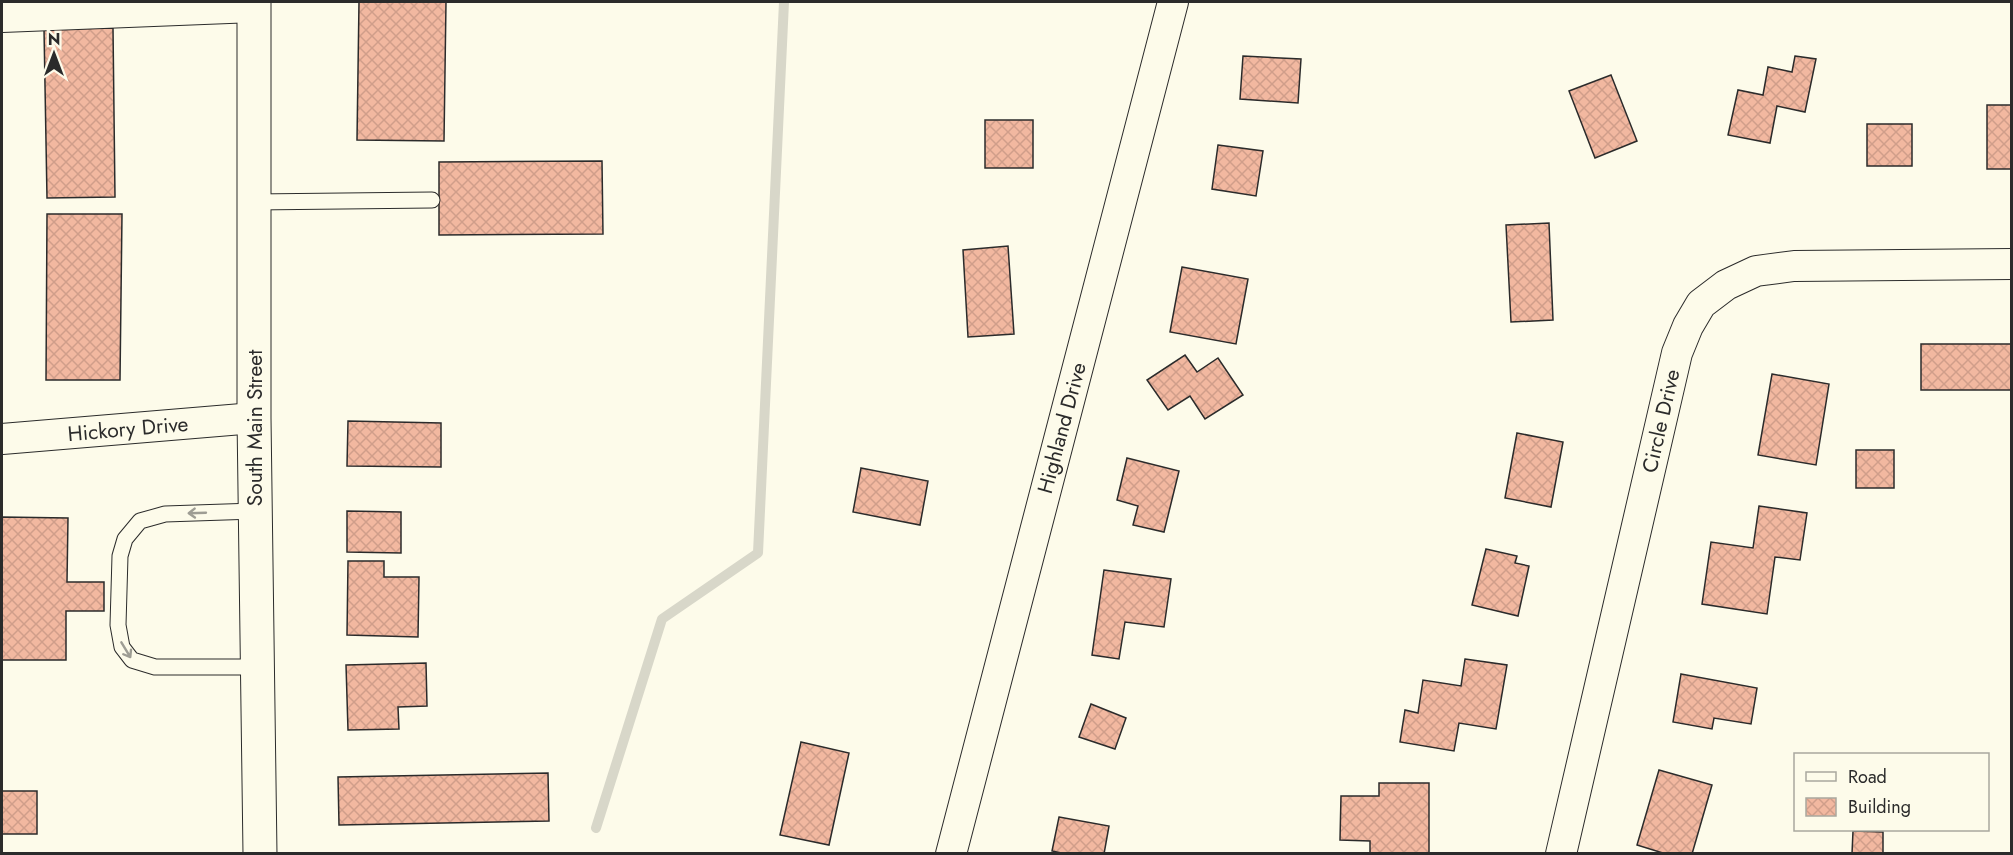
<svg xmlns="http://www.w3.org/2000/svg" width="2013" height="855" font-family="Jost,sans-serif">
<style>
.lines{fill:none;stroke-linecap:round;stroke-linejoin:round}
.stream{stroke:#d8d7c9;stroke-width:10}
.building{fill:url(#building-cross-hatch);stroke:#2b2b2b;stroke-width:1.5}
.service-casing{stroke:#2b2b2b;stroke-width:17}
.minor-casing{stroke:#2b2b2b;stroke-width:32}
.secondary-casing{stroke:#2b2b2b;stroke-width:35}
.service{stroke:#fdfbea;stroke-width:15}
.minor{stroke:#fdfbea;stroke-width:30}
.secondary{stroke:#fdfbea;stroke-width:33}
.oneway{stroke:#9e9d94}
.labels{text-anchor:middle;dominant-baseline:central;stroke-width:4.5;stroke-linejoin:round;paint-order:stroke}
.street-label{font-size:21px;fill:#2b2b2b;stroke:#fdfbea}
</style>
<defs>
<pattern id="building-cross-hatch" width="8" height="8" patternUnits="userSpaceOnUse" patternTransform="scale(1.5)"><rect width="8" height="8" fill="#f2b8a0"/><path d="M0 0l8 8M0 8l8-8" fill="none" stroke="#d09e8a"/></pattern>
</defs>
<rect width="100%" height="100%" fill="#fdfbea"/>
<g class="lines">
<!-- stream -->
<polyline class="stream" points="596,828 662,619 758,553 784,2"/>
</g>
<!-- building -->
<g class="building">
<polygon points="359,2 446,2 444,141 357,140"/>
<polygon points="113,28 115,197 47,198 44,29"/>
<polygon points="1243,56 1301,59 1298,103 1240,99"/>
<polygon points="1795,56 1816,59 1805,112 1777,106 1770,143 1728,135 1738,90 1763,95 1768,67 1792,72"/>
<polygon points="1611,75 1637,141 1595,158 1569,91"/>
<rect x="1987" y="105" width="25" height="64"/>
<rect x="985" y="120" width="48" height="48"/>
<rect x="1867" y="124" width="45" height="42"/>
<polygon points="1218,145 1263,151 1256,196 1212,189"/>
<polygon points="602,161 603,234 439,235 439,162"/>
<polygon points="47,214 122,214 120,380 46,380"/>
<polygon points="1549,223 1553,320 1511,322 1506,225"/>
<polygon points="1008,246 1014,334 968,337 963,250"/>
<polygon points="1182,267 1248,279 1236,344 1170,332"/>
<rect x="1921" y="344" width="91" height="46"/>
<polygon points="1185,355 1197,372 1218,358 1243,395 1205,419 1190,396 1168,410 1147,380"/>
<polygon points="1772,374 1829,384 1816,465 1758,455"/>
<polygon points="348,421 441,423 441,467 347,466"/>
<polygon points="1517,433 1563,442 1551,507 1505,498"/>
<rect x="1856" y="450" width="38" height="38"/>
<polygon points="1127,458 1179,471 1164,532 1133,525 1138,506 1117,500"/>
<polygon points="861,468 928,481 920,525 853,512"/>
<polygon points="1759,506 1807,513 1800,560 1775,557 1767,614 1702,604 1711,542 1753,548"/>
<polygon points="347,511 401,512 401,553 347,552"/>
<polygon points="2,517 68,518 67,582 104,582 104,611 66,611 66,660 2,660"/>
<polygon points="1486,549 1517,556 1515,563 1529,566 1518,616 1472,605"/>
<polygon points="348,561 384,561 384,577 419,577 418,637 347,635"/>
<polygon points="1104,570 1171,579 1164,627 1125,622 1119,659 1092,655"/>
<polygon points="1465,659 1507,665 1496,729 1459,723 1454,751 1400,742 1405,710 1418,713 1423,680 1461,686"/>
<polygon points="426,663 427,706 398,707 399,729 348,730 346,665"/>
<polygon points="1681,674 1757,688 1751,724 1714,718 1712,729 1673,722"/>
<polygon points="1091,704 1126,718 1115,749 1079,737"/>
<polygon points="801,742 849,753 829,845 780,835"/>
<polygon points="1659,770 1712,785 1692,854 1666,854 1637,845"/>
<polygon points="548,773 549,821 339,825 338,777"/>
<polygon points="1379,783 1429,783 1429,854 1370,854 1370,841 1340,840 1341,796 1379,796"/>
<rect x="2" y="791" width="35" height="43"/>
<polygon points="1059,817 1109,826 1104,854 1066,854 1052,851"/>
<polygon points="1853,831 1883,832 1883,854 1852,854"/>
</g>
<g class="lines">
<defs>
<g id="service">
<polyline points="254,202 432,200"/>
<polyline points="255,511 165,514 140,521 125,539 120,556 118,625 122,647 132,660 155,667 257,667"/>
</g>
<g id="minor">
<polyline points="2,17 254,7"/>
<polyline points="2,439 254,418"/>
<polyline points="951,854 1173,2"/>
<polyline points="1561,854 1677,353 1688,326 1701,304 1726,285 1756,271 1794,266 2012,264"/>
</g>
<polyline id="secondary" points="254,2 254,418 260,854"/>
</defs>
<!-- service casing -->
<use href="#service" class="service-casing"/>
<!-- minor casing -->
<use href="#minor" class="minor-casing"/>
<!-- secondary casing -->
<use href="#secondary" class="secondary-casing"/>
<!-- service -->
<use href="#service" class="service"/>
<!-- minor -->
<use href="#minor" class="minor"/>
<!-- secondary -->
<use href="#secondary" class="secondary"/>
</g>
<!-- one-way arrows -->
<defs><path id="oneway-shaft" d="M-6 0H5M1.5-3L5.5 0L1.5 3" fill="none" stroke-width="1.6" stroke-linecap="round" stroke-linejoin="round" transform="scale(1.5)"/></defs>
<g class="oneway">
<use href="#oneway-shaft" transform="translate(197 513) rotate(178)"/>
<use href="#oneway-shaft" transform="translate(126 650) rotate(59)"/>
</g>
<g class="labels">
<!-- street labels -->
<g class="street-label">
<text transform="translate(1661 421) rotate(-77)">Circle Drive</text>
<text transform="translate(255 428) rotate(-90)">South Main Street</text>
<text transform="translate(1062 428) rotate(-75)">Highland Drive</text>
<text transform="translate(128 429) rotate(-5)">Hickory Drive</text>
</g>
</g>
<!-- border -->
<rect width="2013" height="855" fill="none" stroke="#2b2b2b" stroke-width="6"/>
<!-- legend -->
<rect x="1794" y="753" width="195" height="78" fill="#fdfbea" stroke="#a9a89e" stroke-width="1.5"/>
<rect x="1806" y="772" width="30" height="9" fill="#fdfbea" stroke="#a9a89e" stroke-width="1.5"/>
<text x="1848" y="783" font-size="18" fill="#2b2b2b">Road</text>
<rect x="1806" y="798" width="30" height="18" fill="url(#building-cross-hatch)" stroke="#a9a89e" stroke-width="1.5"/>
<text x="1848" y="813" font-size="18" fill="#2b2b2b">Building</text>
<!-- north arrow -->
<g transform="translate(54 54)" stroke="#fdfbea" stroke-width="4.5" paint-order="stroke">
<path d="M0-4.5L10 22L0 15L-10 22Z" fill="#2b2b2b"/>
<text y="-9" font-size="16" font-weight="bold" text-anchor="middle" fill="#2b2b2b">N</text>
</g>
</svg>
